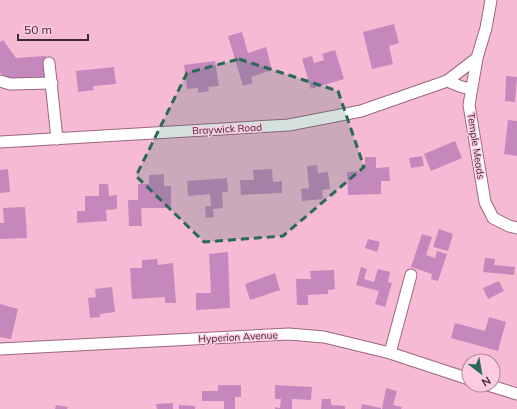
<svg xmlns="http://www.w3.org/2000/svg" width="517" height="409" font-family="Mulish,sans-serif">
<style>
.building{fill:#c588bd}
.lines{fill:none;stroke-linecap:round;stroke-linejoin:round}
.minor-casing{stroke:#9c667f;stroke-width:13}
.minor{stroke:#fff;stroke-width:11}
.marked{fill:#2a6957;fill-opacity:0.2;stroke:#2a6957;stroke-width:3;stroke-dasharray:8 5;stroke-linejoin:round}
.labels{text-anchor:middle;dominant-baseline:central;stroke-width:3;stroke-linejoin:round;paint-order:stroke}
.street-label{font-size:10px;fill:#3f2832;stroke:#fccbe0}
</style>
<rect width="100%" height="100%" fill="#f6bad4"/>
<!-- building -->
<g class="building">
<polygon points="394,24 399,43 389,46 393,64 372,69 363,32"/>
<polygon points="242,32 248,53 266,47 272,70 251,77 253,83 243,86 228,36"/>
<polygon points="3,40 16,58 46,56 46,80 15,83 0,73 0,42"/>
<polygon points="335,50 344,79 311,89 302,59 312,56 314,63 324,60 322,54"/>
<polygon points="215,61 219,86 208,87 209,91 198,93 198,88 187,89 184,65"/>
<polygon points="114,67 116,84 93,86 94,90 78,92 76,71"/>
<polygon points="506,76 517,77 515,102 505,101"/>
<polygon points="508,120 517,121 517,156 504,154"/>
<polygon points="455,141 462,158 431,171 424,154"/>
<polygon points="422,156 424,166 411,168 409,158"/>
<polygon points="365,157 376,157 376,168 389,167 390,181 381,181 381,194 348,195 347,172 361,171 361,165 365,165"/>
<polygon points="317,165 318,173 328,172 330,189 322,190 323,199 302,201 301,189 309,188 307,166"/>
<polygon points="8,169 10,192 0,193 0,170"/>
<polygon points="272,169 273,182 282,181 282,193 241,195 240,180 254,180 253,170"/>
<polygon points="164,174 164,186 171,186 171,208 141,208 142,226 129,226 128,200 138,200 138,184 149,184 149,175"/>
<polygon points="227,178 228,192 222,192 223,208 213,209 214,217 206,218 205,206 211,206 210,194 188,196 187,181"/>
<polygon points="99,184 108,184 109,196 117,195 117,209 106,210 107,221 77,223 77,211 85,211 85,196 99,196"/>
<polygon points="25,207 27,238 0,239 0,223 4,223 3,208"/>
<polygon points="439,229 453,234 448,251 433,247"/>
<polygon points="422,234 432,237 426,255 435,258 437,251 447,254 438,281 431,279 432,274 411,267"/>
<polygon points="368,239 380,242 377,252 365,248"/>
<polygon points="228,252 230,308 196,310 196,293 211,293 209,254"/>
<polygon points="485,258 495,259 494,265 515,267 514,275 483,272"/>
<polygon points="157,259 158,265 173,263 176,303 165,303 165,297 132,299 130,268 142,268 142,260"/>
<polygon points="361,267 367,269 364,279 374,282 378,269 390,272 388,282 392,283 385,307 375,304 379,291 356,285"/>
<polygon points="334,270 335,289 328,290 328,294 308,295 308,305 297,305 296,279 311,279 310,271"/>
<polygon points="275,273 280,290 250,300 245,284"/>
<polygon points="499,281 504,291 488,299 483,288"/>
<polygon points="112,287 115,312 100,314 100,317 90,318 88,298 96,297 95,289"/>
<polygon points="0,304 18,309 11,339 0,337"/>
<polygon points="489,317 506,322 498,351 451,338 455,323 485,331"/>
<polygon points="218,385 241,385 241,397 235,397 235,409 224,409 224,401 202,401 202,391 218,391"/>
<polygon points="275,385 312,387 311,400 292,399 292,409 275,409 275,407 280,408 281,399 275,399"/>
<polygon points="386,388 397,391 393,405 402,407 401,409 382,409"/>
<polygon points="322,399 331,399 331,405 345,406 345,409 321,409"/>
<polygon points="173,403 173,409 157,409 156,404"/>
<polygon points="362,404 381,408 381,409 361,409"/>
<polygon points="56,405 68,407 67,409 55,409"/>
<polygon points="179,405 195,406 195,409 179,409"/>
</g>
<g class="lines">
<defs>
<g id="minor">
<polyline points="491,0 486,28 477,58 469,105 485,202 493,218 509,226 517,228"/>
<polyline points="49,63 57,139"/>
<polyline points="0,81 10,84 52,83"/>
<polyline points="447,81 462,87 471,89"/>
<polyline points="0,142 289,125 361,111 447,81 477,58"/>
<polyline points="0,349 289,334 324,337 390,353 469,379"/>
<polyline points="390,353 411,275"/>
<polyline points="488,385 517,394"/>
</g>
</defs>
<!-- minor casing -->
<use href="#minor" class="minor-casing"/>
<!-- minor -->
<use href="#minor" class="minor"/>
</g>
<!-- marked area -->
<path class="marked" d="M239,59L338,91L364,167L283,236L204,242L136,176L187,73Z"/>
<g class="labels">
<!-- street labels -->
<g class="street-label">
<text transform="translate(227 129) rotate(-3)">Braywick Road</text>
<text transform="translate(476 146) rotate(81)">Temple Meads</text>
<text transform="translate(238 337) rotate(-3)">Hyperion Avenue</text>
</g>
</g>
<!-- north arrow -->
<g transform="translate(481 373) rotate(149)"><circle r="19" fill="#fccbe0" stroke="#b08a9a"/>
<path d="M0-3L7 15L0 10L-7 15Z" fill="#2a6957"/>
<text y="-6" font-size="11" font-weight="bold" text-anchor="middle" fill="#3f2832">N</text>
</g>
<!-- scale -->
<path d="M18 34v6h70v-6" fill="none" stroke="#3f2832" stroke-width="2"/>
<text x="24" y="34" font-size="12" fill="#3f2832" stroke="#fccbe0" stroke-width="3" paint-order="stroke">50 m</text>
</svg>
